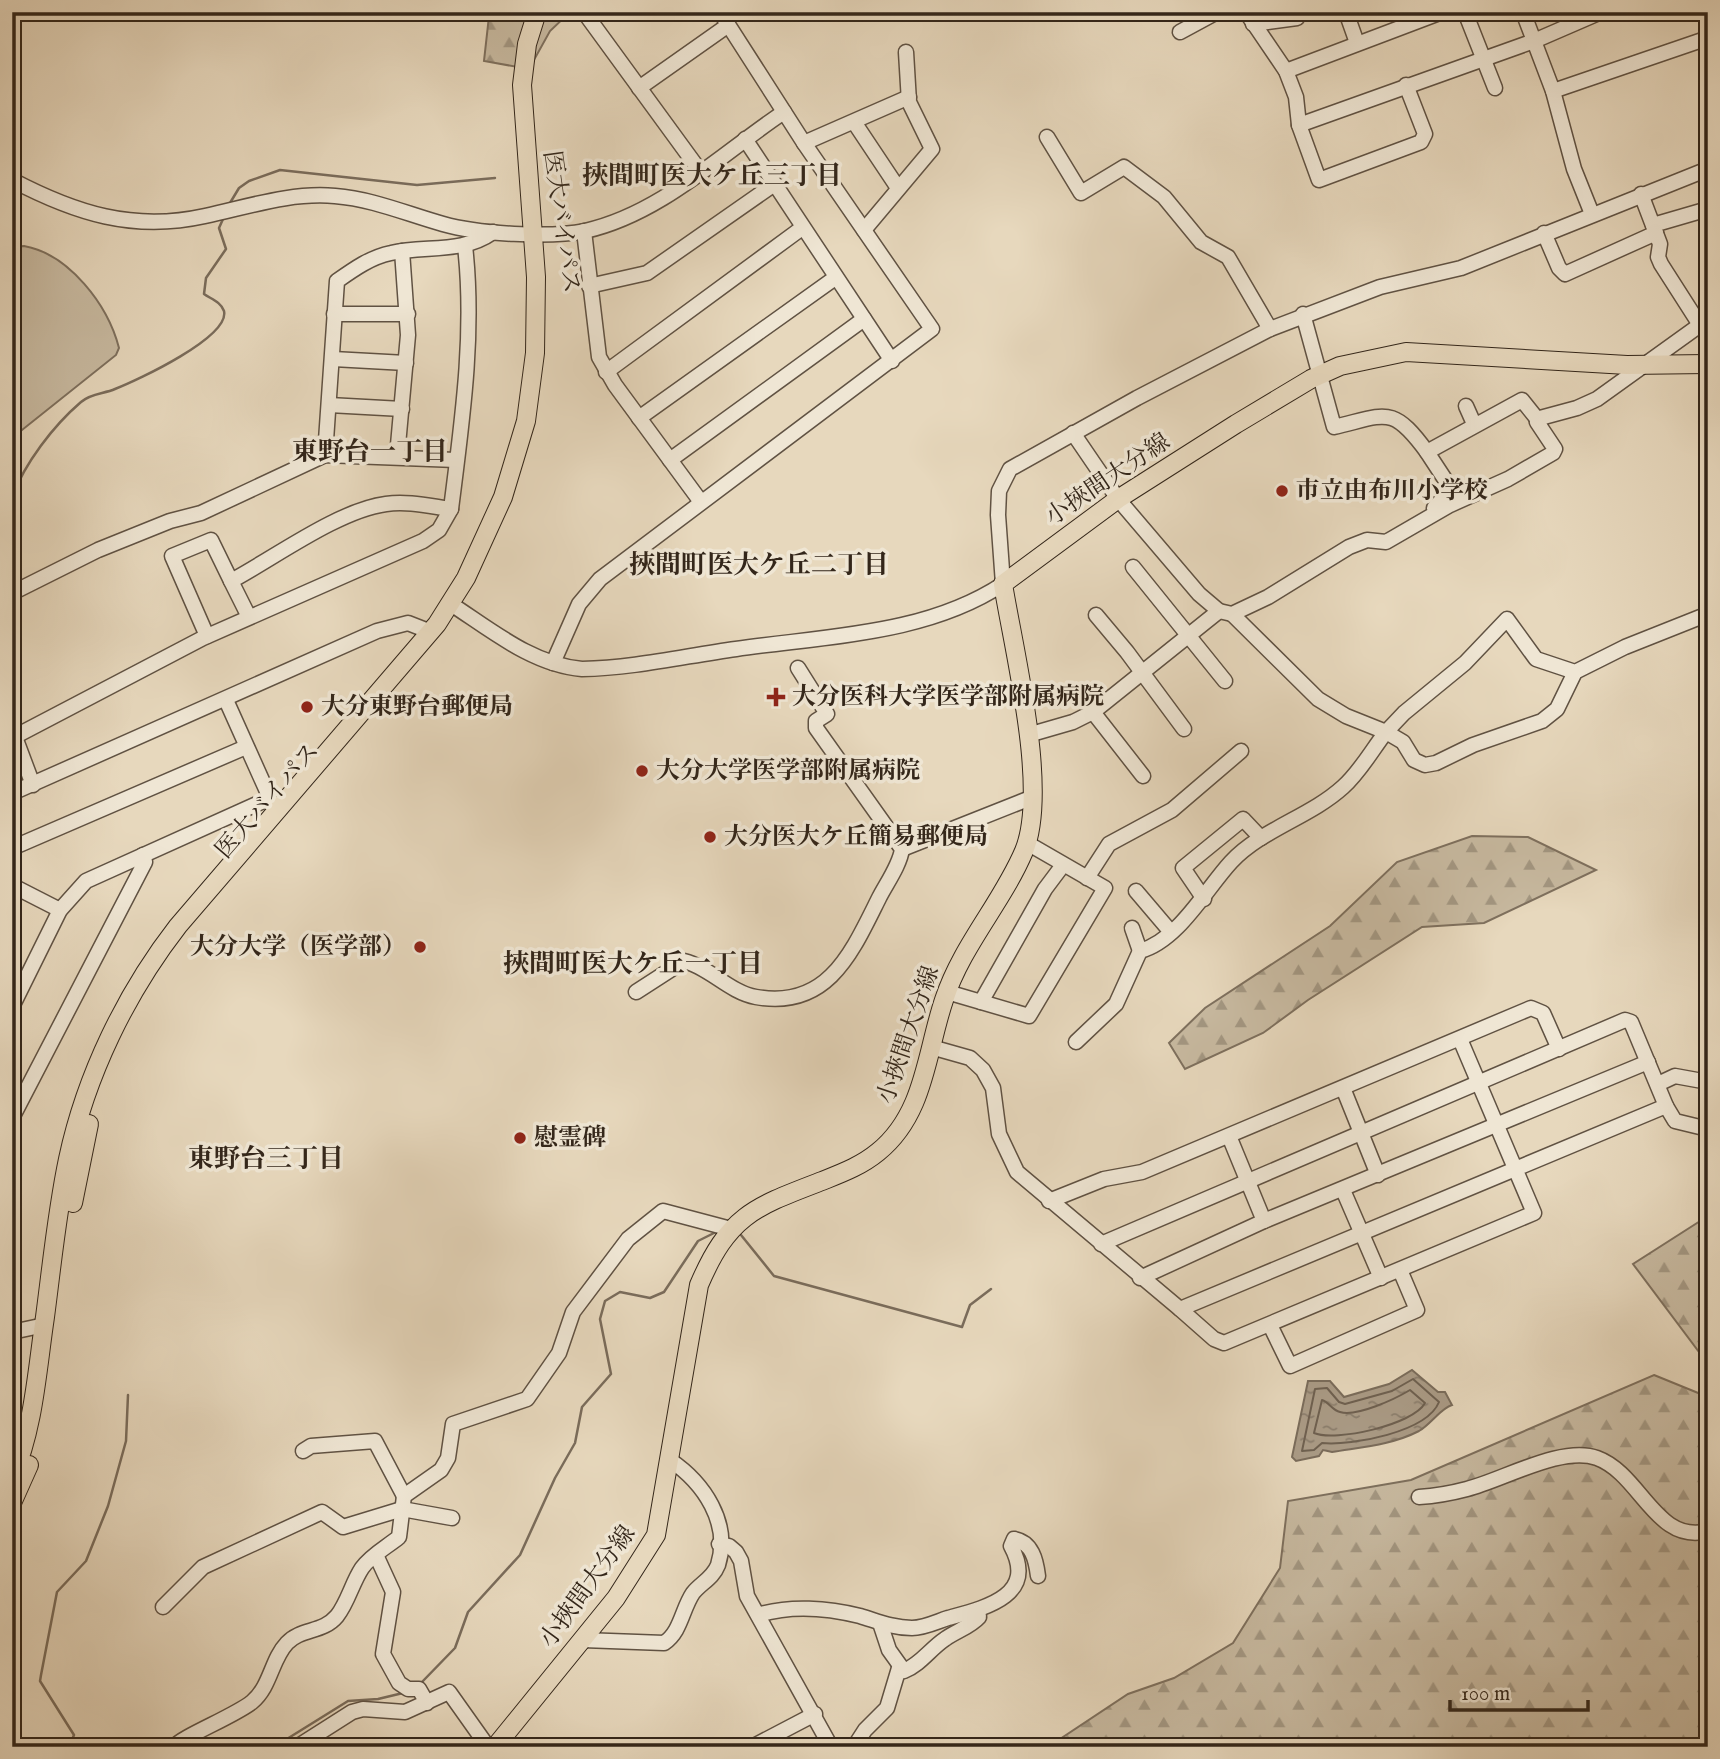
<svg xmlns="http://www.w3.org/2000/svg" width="1720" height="1759" font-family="'IM FELL English','Noto Serif JP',serif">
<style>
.green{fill:#c8baa1;stroke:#7e705e;stroke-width:2}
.forest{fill:url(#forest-firs);stroke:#7e705e;stroke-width:2}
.water{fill:url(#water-ripples);stroke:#7a6c5b;stroke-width:2}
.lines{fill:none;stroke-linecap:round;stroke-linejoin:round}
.shore{stroke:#6e6050;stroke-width:2}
.stream{stroke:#7a6c5b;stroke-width:2.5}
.minor-casing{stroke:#605243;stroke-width:17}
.major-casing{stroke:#33261a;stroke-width:20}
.minor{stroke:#efe6d4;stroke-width:14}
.major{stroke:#e7d8bd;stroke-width:18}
.poi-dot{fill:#8f2418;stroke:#efe6d4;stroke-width:2.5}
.labels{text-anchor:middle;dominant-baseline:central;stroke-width:7;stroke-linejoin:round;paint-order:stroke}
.street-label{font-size:24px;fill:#33261a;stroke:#efe6d4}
.poi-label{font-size:24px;font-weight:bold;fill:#33261a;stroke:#efe6d4;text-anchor:start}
.neighbourhood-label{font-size:26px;font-weight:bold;fill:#33261a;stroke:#efe6d4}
</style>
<defs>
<pattern id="forest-firs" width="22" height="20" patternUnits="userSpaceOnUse" patternTransform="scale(1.75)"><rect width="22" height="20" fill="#c8baa1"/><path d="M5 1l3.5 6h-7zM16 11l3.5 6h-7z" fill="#a39782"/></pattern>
<pattern id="water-ripples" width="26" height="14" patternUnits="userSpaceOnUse" patternTransform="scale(1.75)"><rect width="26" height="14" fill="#aa9b86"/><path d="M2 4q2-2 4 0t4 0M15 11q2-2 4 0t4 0" fill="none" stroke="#8b7e6d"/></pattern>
</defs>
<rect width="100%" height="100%" fill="#e7d8bd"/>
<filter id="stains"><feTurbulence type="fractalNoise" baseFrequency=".00286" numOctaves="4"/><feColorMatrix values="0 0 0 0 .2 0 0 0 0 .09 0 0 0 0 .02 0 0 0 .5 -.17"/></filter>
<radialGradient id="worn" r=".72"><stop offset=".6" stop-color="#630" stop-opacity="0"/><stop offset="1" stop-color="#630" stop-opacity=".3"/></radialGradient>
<!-- green -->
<path class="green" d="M24,246C69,254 108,305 119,348L116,355L12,438V247Z"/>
<!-- forest -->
<g class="forest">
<polygon points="459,12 570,12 550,31 529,69 484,61 489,16 458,16"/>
<polygon points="1472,836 1528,837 1596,870 1484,923 1422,927 1308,1000 1263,1033 1185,1069 1169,1043 1205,1008 1330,926 1397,862"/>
<polygon points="1708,1216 1708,1364 1633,1264"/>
<polygon points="1654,1375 1708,1397 1708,1676 1703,1699 1708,1697 1708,1747 1048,1747 1128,1694 1174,1678 1233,1643 1280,1568 1288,1501 1411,1480"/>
</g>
<!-- water -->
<path class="water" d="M1412,1370L1438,1392H1445L1452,1405C1441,1408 1431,1424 1419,1431C1392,1445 1361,1447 1332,1452L1323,1450L1319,1456L1296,1461L1292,1457L1308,1381H1330L1344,1397L1389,1384Z"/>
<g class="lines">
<!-- shore -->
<g class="shore">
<path d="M1413,1379L1439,1402C1427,1432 1352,1446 1322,1443L1314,1450L1302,1451L1315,1389L1327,1388L1339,1402L1345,1404L1392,1391Z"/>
<path d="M1410,1390L1425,1403C1413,1425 1335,1442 1314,1433L1322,1400C1329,1402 1332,1410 1340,1412C1357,1417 1395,1399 1410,1390Z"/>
</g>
<!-- stream -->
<g class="stream">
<polyline points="230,203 239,188 249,181 280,170 417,185 495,178"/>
<path d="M12,497C25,463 53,426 81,402C91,393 104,394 115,389C138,380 230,337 224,311C221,302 211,299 204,294L206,278L226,249L219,228L223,219"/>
<polyline points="741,1235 774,1276 962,1327 970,1305 991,1289"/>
<polyline points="421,1683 455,1648 468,1612 520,1555 555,1478 575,1443 582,1407 611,1374 600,1319 605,1301 620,1292 650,1298 664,1292 698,1241 716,1232"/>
<polyline points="69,1747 74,1735 40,1681 41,1675 57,1592 86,1561 108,1506 126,1441 128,1395"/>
<polyline points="274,1747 348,1701 378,1699 403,1693"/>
</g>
<defs>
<g id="minor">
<polyline points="584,12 700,171"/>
<polyline points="1246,12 1286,71 1296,97 1299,125 1319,180 1421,142 1425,134 1406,85"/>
<polyline points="1346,12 1357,43"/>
<polyline points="1465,12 1495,88"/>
<polyline points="1523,12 1553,91 1574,169 1592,214"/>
<polyline points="1253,24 1297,18"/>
<polyline points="1180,32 1217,12"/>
<polyline points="1286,71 1442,12"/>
<polyline points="639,88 727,26"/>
<polyline points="1553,91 1708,38"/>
<polyline points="854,122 898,188"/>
<polyline points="1299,125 1534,41 1601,12"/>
<polyline points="1047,137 1081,193 1124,167 1164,197 1201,242 1228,257 1270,329"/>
<polyline points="745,139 892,361"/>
<polyline points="804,143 909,97"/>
<path d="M12,180C75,213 133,232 205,216C248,207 290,192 335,196C373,199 407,214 443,224C478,234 550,238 585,231C661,214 721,154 784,112"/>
<polyline points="1641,194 1660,244 1658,257 1661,264 1700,325"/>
<polyline points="1653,225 1708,209"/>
<polyline points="864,230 932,149 909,102 906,52"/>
<polyline points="584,231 599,357 615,385 701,502"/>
<polyline points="1544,233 1559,268 1565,274 1656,233"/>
<polyline points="589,286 647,273 773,185"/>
<polyline points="334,314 408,314"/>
<path d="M1303,314L1334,427C1386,415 1392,404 1427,452L1522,400L1538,420"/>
<polyline points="333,359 406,363"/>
<polyline points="606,372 802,228"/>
<polyline points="329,405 402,409"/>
<polyline points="1466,406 1474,424"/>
<polyline points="639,418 835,278"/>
<polyline points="1073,433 1118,499 1199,594 1219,611 1232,614 1268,597 1349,547 1367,540 1386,542 1450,505 1508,479 1553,453 1555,449 1537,422 1540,418 1577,408 1597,399 1700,325 1708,325"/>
<polyline points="1427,452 1448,484 1448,493 1434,508"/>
<path d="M325,455L337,281C354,269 371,257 391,253C426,245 462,254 493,232"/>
<polyline points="397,456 408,335 402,251"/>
<polyline points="670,460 864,319"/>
<polyline points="1133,567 1225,681"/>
<polyline points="12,593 98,550 170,521 201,513 325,455 456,460"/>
<path d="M451,604C491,630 533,665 582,669C634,668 685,656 736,649C825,636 926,635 1003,584L998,515L999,491L1010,469L1137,398L1270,329L1380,287L1461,268L1708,169"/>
<polyline points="1096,615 1127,652 1184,729"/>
<path d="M249,617L231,581C274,558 339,510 386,504C407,501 429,506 451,509"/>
<polyline points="207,636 172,556 211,540 231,581"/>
<polyline points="553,663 579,604 600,579 932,329 804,143 720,12"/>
<polyline points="1575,672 1557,709 1542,721 1473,745 1436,763 1425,765 1414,760 1403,742 1386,732 1404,713 1465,663 1507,619 1536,659 1575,672 1625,647 1708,614"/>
<polyline points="1093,712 1143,776"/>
<polyline points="1028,735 1073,722 1093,712 1219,611"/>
<polyline points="15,737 33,785"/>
<path d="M12,738L203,638L423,541L439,530L451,509C462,422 475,333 465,246"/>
<polyline points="12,793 377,631 408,623 431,632"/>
<polyline points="12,848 246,747"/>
<polyline points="902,849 1033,797"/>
<polyline points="1087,878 1109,844 1172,810 1241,751"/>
<polyline points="1136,891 1170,931"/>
<polyline points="12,893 15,887 60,910"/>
<polyline points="1204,899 1183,868 1243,819 1261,838"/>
<polyline points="1132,928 1140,951"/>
<path d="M636,992L684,961C709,967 729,992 756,997C828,1010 852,952 879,898C886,884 900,865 902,849L816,728V721L827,714L798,668"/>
<polyline points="947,992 1029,1016 1105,888 1027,843"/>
<polyline points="981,1002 1045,889 1063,865"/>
<polyline points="12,1007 60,910 86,881 270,798 226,700"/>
<path d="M1076,1042L1116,1004L1140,951C1178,941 1206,889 1231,862C1262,829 1310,817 1343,787C1360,772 1372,750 1386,732L1346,716L1318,699L1232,614"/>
<polyline points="931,1047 970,1058 983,1070 993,1088 999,1134 1017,1172 1180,1309 1666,1106 1631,1022 1625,1020 1101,1244"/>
<polyline points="1658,1084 1675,1076 1708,1082"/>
<polyline points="1343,1088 1378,1175"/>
<polyline points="1666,1106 1675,1121 1708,1129"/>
<polyline points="12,1118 145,862 143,855"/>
<polyline points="1229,1136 1264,1221"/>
<polyline points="1343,1190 1381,1278"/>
<polyline points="1049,1201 1104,1179 1142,1172 1531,1008 1543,1013 1559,1049"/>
<polyline points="1140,1278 1264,1221 1648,1062"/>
<polyline points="1180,1309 1214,1339 1224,1343 1534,1213 1460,1039"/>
<polyline points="1270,1325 1290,1366 1417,1310 1400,1270"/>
<polyline points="12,1332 40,1326"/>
<polyline points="303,1451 311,1446 375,1441 404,1496"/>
<path d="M1419,1497C1435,1496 1452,1493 1467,1489C1503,1480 1562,1445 1597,1458C1641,1474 1656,1545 1708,1531"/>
<polyline points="719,1544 729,1546 736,1552 741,1561 747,1596 831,1747"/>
<polyline points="376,1555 393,1592 383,1654 399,1683 408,1689 419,1689 427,1703"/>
<polyline points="163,1607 203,1567 322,1512 343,1527 402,1509 452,1518"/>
<path d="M758,1615C790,1605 828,1608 860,1616C877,1621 893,1628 912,1628C924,1628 936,1622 948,1618C985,1608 1038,1596 1011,1546L1014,1539C1032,1542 1036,1560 1038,1576"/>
<path d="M880,1623L889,1650L904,1671C921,1664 930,1649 945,1639C956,1631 970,1627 979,1617L978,1611"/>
<path d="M583,1640L664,1643C681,1632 682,1609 693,1593C701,1583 713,1578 718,1565C731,1523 704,1483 670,1460"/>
<path d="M174,1747C181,1737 235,1716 252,1702C271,1686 271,1660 287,1643C301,1628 323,1633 337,1616C348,1602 352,1583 362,1568C371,1555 387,1547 399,1537L404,1496L441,1470L448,1458L453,1424L527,1399L559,1353L573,1312L628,1239L663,1211L731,1229"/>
<polyline points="297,1747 352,1712 363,1709 405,1712 449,1692 488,1747"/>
<polyline points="752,1747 815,1714"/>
<polyline points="854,1747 865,1730 887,1708 899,1668"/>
</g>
<g id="major">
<polyline points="73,1203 89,1124"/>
<path d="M12,1478C34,1428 37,1370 45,1317C52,1264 57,1211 68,1159C86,1075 126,993 178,926L437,624L466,578L503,497L526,421L535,353L536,277L522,85L527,44L537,12"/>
<polyline points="12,1503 29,1465"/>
<path d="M495,1747L616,1598L656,1535L699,1285C729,1215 754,1207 822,1181C842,1173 861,1166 878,1152C925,1114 926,1053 944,1000C962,945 1002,903 1024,851C1049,790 1014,652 1003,584L1118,499L1236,424L1311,379L1340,366L1406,352L1627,365L1708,364"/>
</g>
</defs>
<!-- minor casing -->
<use href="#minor" class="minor-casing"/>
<!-- major casing -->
<use href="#major" class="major-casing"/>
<!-- minor -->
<use href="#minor" class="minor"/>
<!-- major -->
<use href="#major" class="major"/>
</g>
<!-- markers -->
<g class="poi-dot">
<circle cx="1282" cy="491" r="7"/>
<path d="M772.5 686.5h7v7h7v7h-7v7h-7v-7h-7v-7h7z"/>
<circle cx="307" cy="707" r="7"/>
<circle cx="642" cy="771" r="7"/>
<circle cx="710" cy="837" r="7"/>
<circle cx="420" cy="947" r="7"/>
<circle cx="520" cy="1138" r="7"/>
</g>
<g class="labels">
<!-- street labels -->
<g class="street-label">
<text transform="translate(561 222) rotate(82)">医大バイパス</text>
<text transform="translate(1108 480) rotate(-34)">小挾間大分線</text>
<text transform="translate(268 801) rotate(-49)">医大バイパス</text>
<text transform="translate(909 1035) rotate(-71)">小挾間大分線</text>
<text transform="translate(588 1587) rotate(-54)">小挾間大分線</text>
</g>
<!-- poi labels -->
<g class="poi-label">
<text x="1296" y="491">市立由布川小学校</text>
<text x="792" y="697">大分医科大学医学部附属病院</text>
<text x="321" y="707">大分東野台郵便局</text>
<text x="656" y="771">大分大学医学部附属病院</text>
<text x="724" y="837">大分医大ケ丘簡易郵便局</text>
<text x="406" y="947" text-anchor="end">大分大学（医学部）</text>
<text x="534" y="1138">慰霊碑</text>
</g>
<!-- neighbourhood labels -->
<g class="neighbourhood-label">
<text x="712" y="176">挾間町医大ケ丘三丁目</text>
<text x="370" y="452">東野台一丁目</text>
<text x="759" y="565">挾間町医大ケ丘二丁目</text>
<text x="633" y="964">挾間町医大ケ丘一丁目</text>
<text x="266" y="1159">東野台三丁目</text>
</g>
</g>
<!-- margin -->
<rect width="1720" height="1759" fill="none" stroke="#e7d8bd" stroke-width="42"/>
<rect x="14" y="14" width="1692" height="1731" fill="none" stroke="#33261a" stroke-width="3.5"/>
<rect x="21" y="21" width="1678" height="1717" fill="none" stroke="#33261a" stroke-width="2"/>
<!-- scale -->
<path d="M1450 1700v10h138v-10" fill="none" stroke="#33261a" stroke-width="3.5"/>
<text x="1461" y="1700" font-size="21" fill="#33261a" stroke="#efe6d4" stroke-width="5" paint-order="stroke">100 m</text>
<rect width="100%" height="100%" filter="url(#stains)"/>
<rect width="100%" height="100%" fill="url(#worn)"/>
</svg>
